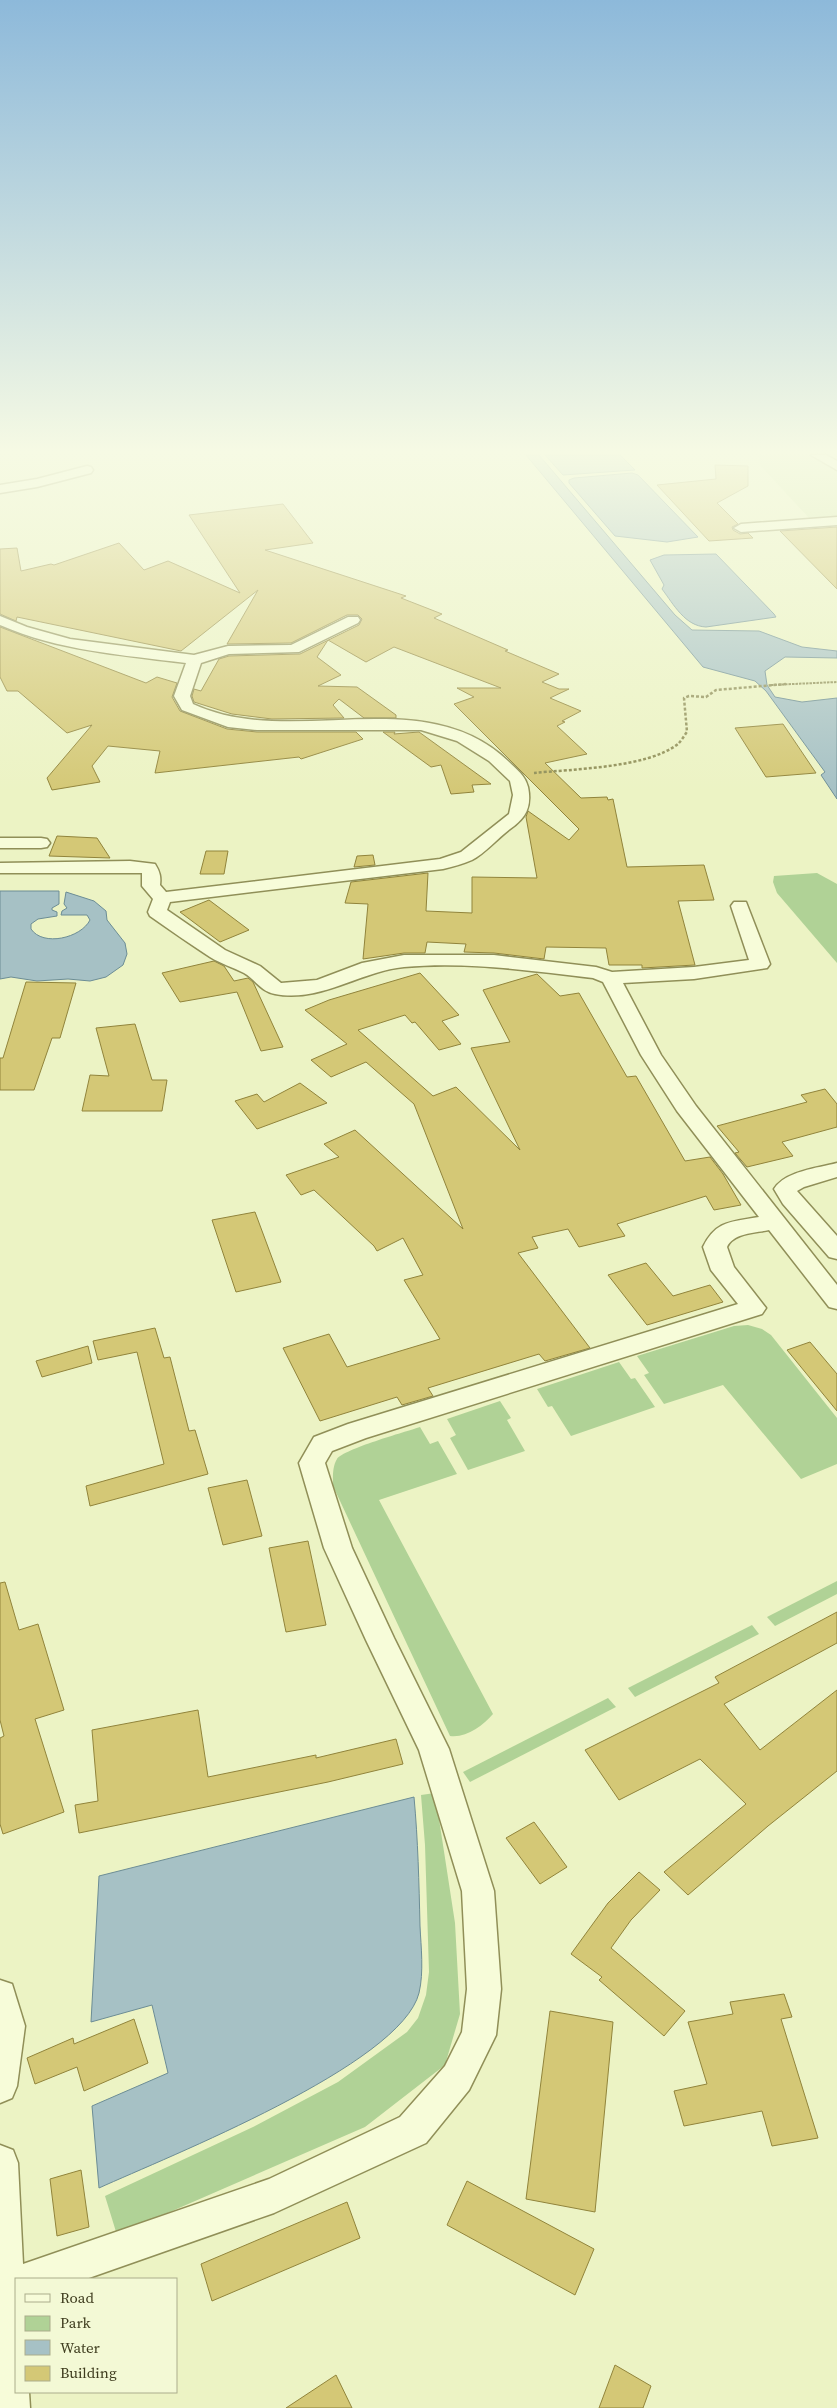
<svg xmlns="http://www.w3.org/2000/svg" width="837" height="2408" font-family="'Source Serif 4',serif">
<style>
.farmland{fill:#d9e9b1}
.green{fill:#b0d296}
.water{fill:#a6c1c5;stroke:#6c8d95}
.building{fill:#d4c876;stroke:#91843b}
.lines{fill:none;stroke-linecap:round;stroke-linejoin:round}
.minor-casing{stroke:#908f58;stroke-width:3}
.path-far1{stroke:#908f58;stroke-width:2;stroke-dasharray:2.5 1;stroke-linecap:butt}
.path{stroke:#908f58;stroke-width:2.5;stroke-dasharray:3 2;stroke-linecap:butt}
.minor{fill:#f7fcd9;fill-rule:evenodd}
</style>
<rect width="100%" height="100%" fill="#ecf3c4"/>
<!-- farmland -->
<polygon class="farmland" points="759,455 808,455 837,470 837,516 809,518 760,465"/>
<!-- green -->
<g class="green">
<polygon points="817,873 837,884 837,963 777,893 773,882 774,876"/>
<polygon points="748,1325 762,1329 771,1335 837,1418 837,1464 801,1479 723,1385 664,1404 644,1375 649,1373 637,1356 734,1326"/>
<polygon points="619,1362 631,1379 635,1378 655,1407 571,1436 552,1406 548,1407 537,1389"/>
<polygon points="500,1401 511,1418 507,1420 525,1451 468,1470 450,1438 456,1435 447,1419"/>
<path d="M420,1427L430,1444L438,1441L457,1474L379,1500L493,1714C482,1726 467,1738 450,1736L333,1486C333,1478 332,1467 337,1459C344,1449 405,1432 420,1427Z"/>
<polygon points="837,1581 837,1594 775,1626 767,1617"/>
<polygon points="752,1625 759,1634 635,1697 628,1688"/>
<polygon points="608,1698 616,1707 470,1782 463,1772"/>
<polygon points="435,1793 455,1923 460,2014 445,2065 365,2127 117,2235 105,2196 253,2127 338,2082 407,2032 418,2018 426,1995 429,1972 425,1845 421,1795"/>
</g>
<!-- water -->
<g class="water">
<polygon points="526,455 539,455 675,615 692,630 759,631 802,647 837,651 837,658 785,657 765,671 767,685 775,697 802,702 837,698 837,799 821,775 825,772 766,691 755,681 703,667"/>
<polygon points="545,455 620,455 635,470 563,475"/>
<polygon points="632,473 638,475 698,537 667,542 615,536 569,483 569,480 574,478"/>
<path d="M716,554L774,614L776,617L706,627C685,626 674,605 662,589L664,585L650,560L664,555Z"/>
<path d="M0,891H59V904L52,908V910L57,912V916L38,919L31,924V929C43,947 81,938 90,920L87,915H61L62,911L67,908L64,904L66,892L94,901L106,911L107,920L125,943L127,954L123,965L106,977L90,981L68,979L37,981L11,977L0,979Z"/>
<path d="M414,1797C418,1840 419,1883 420,1926C421,1947 424,1972 419,1993C401,2065 167,2157 99,2188L92,2106L168,2073L152,2005L91,2022L99,1876Z"/>
</g>
<!-- building -->
<g class="building">
<polygon points="715,465 748,466 748,486 717,503 738,524 732,527 733,530 740,534 748,533 753,538 709,541 657,485 716,479"/>
<polygon points="283,504 313,543 265,550 406,596 401,598 442,614 434,618 508,650 505,651 559,674 542,682 559,689 569,689 550,698 581,711 562,721 565,722 557,726 587,754 545,763 581,798 607,797 608,800 613,799 627,867 704,865 714,900 678,901 695,965 642,968 642,965 609,965 606,948 546,947 544,959 494,953 464,952 466,944 427,942 425,953 404,953 363,959 368,904 345,903 351,882 428,873 426,911 472,913 472,877 537,878 526,817 528,811 569,840 579,829 454,704 474,697 457,688 501,688 394,647 366,662 328,640 317,657 341,675 318,686 357,687 396,715 396,718 364,718 339,699 333,705 344,718 272,719 232,714 194,702 192,696 194,689 201,691 219,659 229,656 300,654 359,625 362,619 358,615 347,615 291,643 227,644 258,590 181,651 17,617 16,621 0,614 0,549 17,548 21,571 51,564 54,565 119,543 144,570 168,561 240,593 189,515"/>
<polygon points="837,527 837,589 780,531"/>
<polygon points="0,627 146,683 157,677 177,683 172,697 180,711 227,729 257,732 356,732 363,739 301,759 299,757 155,773 160,751 108,746 92,766 100,782 52,790 47,778 92,725 67,733 18,691 7,691 0,677"/>
<polygon points="783,724 816,773 766,777 735,728"/>
<polygon points="383,732 395,732 394,734 419,732 491,784 472,785 474,792 451,794 441,765 431,767"/>
<polygon points="57,836 97,838 110,858 49,856"/>
<polygon points="206,851 228,851 224,874 200,874"/>
<polygon points="373,855 375,865 354,867 357,856"/>
<polygon points="209,900 249,930 220,942 180,912"/>
<polygon points="214,961 224,966 234,981 248,978 253,982 283,1047 261,1051 237,992 180,1002 162,973"/>
<polygon points="420,973 459,1015 442,1021 461,1044 439,1050 415,1022 412,1023 405,1015 358,1030 433,1096 456,1087 520,1150 471,1048 510,1042 483,990 537,974 560,996 579,993 627,1077 636,1076 685,1161 710,1157 723,1174 741,1205 714,1210 706,1196 617,1224 625,1236 579,1247 568,1229 532,1237 538,1248 518,1253 590,1348 545,1361 539,1354 428,1388 433,1396 402,1405 397,1397 320,1421 283,1348 329,1334 347,1367 440,1339 404,1280 423,1275 403,1238 377,1251 374,1246 314,1190 301,1195 286,1175 339,1157 324,1144 355,1130 463,1229 414,1104 366,1062 331,1077 311,1060 347,1044 305,1010 329,1000"/>
<polygon points="26,982 76,983 60,1038 52,1038 34,1090 0,1090 0,1058 3,1058"/>
<polygon points="135,1024 152,1080 167,1080 162,1111 82,1111 90,1075 109,1076 96,1028"/>
<polygon points="300,1083 327,1103 257,1129 235,1101 257,1094 264,1102"/>
<polygon points="825,1089 837,1104 837,1127 782,1142 793,1156 747,1167 735,1153 739,1152 717,1126 807,1102 801,1095"/>
<polygon points="255,1212 281,1282 236,1292 212,1220"/>
<polygon points="646,1263 673,1296 710,1285 723,1302 647,1325 608,1275"/>
<polygon points="155,1328 164,1358 170,1357 189,1431 195,1430 208,1474 90,1506 86,1486 164,1464 137,1352 98,1360 93,1341"/>
<polygon points="810,1342 837,1374 837,1411 787,1350"/>
<polygon points="88,1346 92,1363 42,1377 36,1361"/>
<polygon points="247,1480 262,1536 223,1545 208,1488"/>
<polygon points="308,1541 326,1625 286,1632 269,1548"/>
<polygon points="5,1582 19,1630 38,1624 64,1710 35,1719 64,1812 3,1834 0,1824 0,1738 4,1736 0,1720 0,1583"/>
<polygon points="837,1612 837,1643 724,1704 760,1750 837,1690 837,1771 768,1826 688,1895 664,1872 746,1804 700,1759 619,1800 585,1750 719,1683 715,1677"/>
<polygon points="198,1710 208,1777 316,1755 316,1758 396,1739 403,1764 328,1782 79,1833 75,1805 98,1801 92,1730"/>
<polygon points="534,1822 567,1867 540,1884 506,1838"/>
<polygon points="639,1872 660,1890 631,1920 611,1948 685,2011 664,2036 599,1980 602,1977 571,1954 608,1903"/>
<polygon points="784,1994 792,2017 781,2019 818,2138 772,2146 762,2111 684,2126 674,2091 707,2084 688,2022 733,2014 730,2002"/>
<polygon points="550,2011 613,2022 595,2212 526,2199"/>
<polygon points="134,2019 148,2063 84,2091 77,2067 35,2084 27,2058 73,2038 74,2044"/>
<polygon points="81,2170 89,2227 57,2236 50,2179"/>
<polygon points="467,2181 594,2249 575,2295 447,2225"/>
<polygon points="347,2202 360,2238 212,2301 201,2264"/>
<polygon points="615,2365 651,2386 643,2408 599,2408"/>
<polygon points="336,2375 352,2408 286,2408"/>
</g>
<g class="lines">
<defs>
<g id="minor">
<polygon points="811,455 826,455 837,461 837,470"/>
<polygon points="87,466 91,467 93,470 91,473 37,487 0,493 0,485 37,479"/>
<polygon points="837,517 837,525 741,532 734,528 741,524"/>
<path d="M0,616L27,627L70,639L194,655L228,646L291,645L348,617H358L360,620L358,623L299,652L229,654L201,663L190,696L193,704C291,750 423,680 508,761C516,769 525,775 528,787C532,807 526,818 510,829C498,838 484,854 472,860C463,864 452,867 443,869L170,902L167,910L225,950L260,966L281,983L317,980L362,963L404,955H494L596,967L612,972L694,967L749,960L731,906L734,902H746L770,964L767,968L694,979L623,983L661,1055L696,1106L837,1285V1309L829,1307L769,1230C755,1233 733,1233 727,1247L734,1267L766,1308L762,1314L366,1438L332,1451L325,1463L352,1548L394,1638L449,1749L494,1891L501,1989L496,2035L469,2090L426,2143L274,2213L86,2279H16V2392H29L30,2408H0V2145L13,2150L18,2163L23,2264L269,2179L400,2117L445,2066L462,2032L467,1989L462,1891L419,1750L366,1640L324,1548L299,1463L314,1437L348,1424L738,1304L711,1270L703,1247C716,1220 732,1222 759,1217L677,1111L641,1055L603,982L593,978C531,971 467,961 404,967C361,971 320,1003 275,994C261,992 255,979 244,973C233,967 221,964 210,957C190,944 170,930 150,916L148,912L153,899L142,886V873H0V863L130,861L155,864C160,872 161,877 160,885L166,892L440,859L461,852L509,814L513,795L510,781L489,761L457,741L421,730H257L228,727L182,710L174,696L186,663C123,655 59,651 0,625Z"/>
<polygon points="0,838 41,838 47,839 50,843 47,847 41,848 0,848"/>
<path d="M837,1163V1177L804,1187L797,1191L837,1236V1259L829,1257L783,1204L774,1189C785,1171 818,1168 837,1163Z"/>
<polygon points="0,1980 12,1984 25,2026 17,2086 12,2098 0,2103"/>
</g>
</defs>
<!-- minor casing -->
<use href="#minor" class="minor-casing"/>
<!-- path-far1 -->
<polyline class="path-far1" points="771,685 837,682"/>
<!-- path -->
<path class="path" d="M534,773C573,769 647,768 678,744C681,741 684,736 687,732L684,698L689,696L706,697L716,690L786,684"/>
<!-- minor -->
<use href="#minor" class="minor"/>
</g>
<!-- sky -->
<linearGradient id="sky" x2="0" y2="1"><stop stop-color="#8db9da"/><stop offset="0.57" stop-color="#f6fae4"/><stop offset="1" stop-color="#f6fae4" stop-opacity="0"/></linearGradient>
<rect width="837" height="792" fill="url(#sky)"/>
<!-- legend -->
<rect x="15" y="2278" width="162" height="115" fill="#f3f9d5" stroke="#abad8c"/>
<rect x="25" y="2294" width="25" height="8" fill="#f7fcd9" stroke="#abad8c"/>
<text x="60" y="2303" font-size="15" fill="#3e3c1e">Road</text>
<rect x="25" y="2316" width="25" height="15" fill="#b0d296" stroke="#abad8c"/>
<text x="60" y="2328" font-size="15" fill="#3e3c1e">Park</text>
<rect x="25" y="2340" width="25" height="15" fill="#a6c1c5" stroke="#abad8c"/>
<text x="60" y="2353" font-size="15" fill="#3e3c1e">Water</text>
<rect x="25" y="2366" width="25" height="15" fill="#d4c876" stroke="#abad8c"/>
<text x="60" y="2378" font-size="15" fill="#3e3c1e">Building</text>
</svg>
